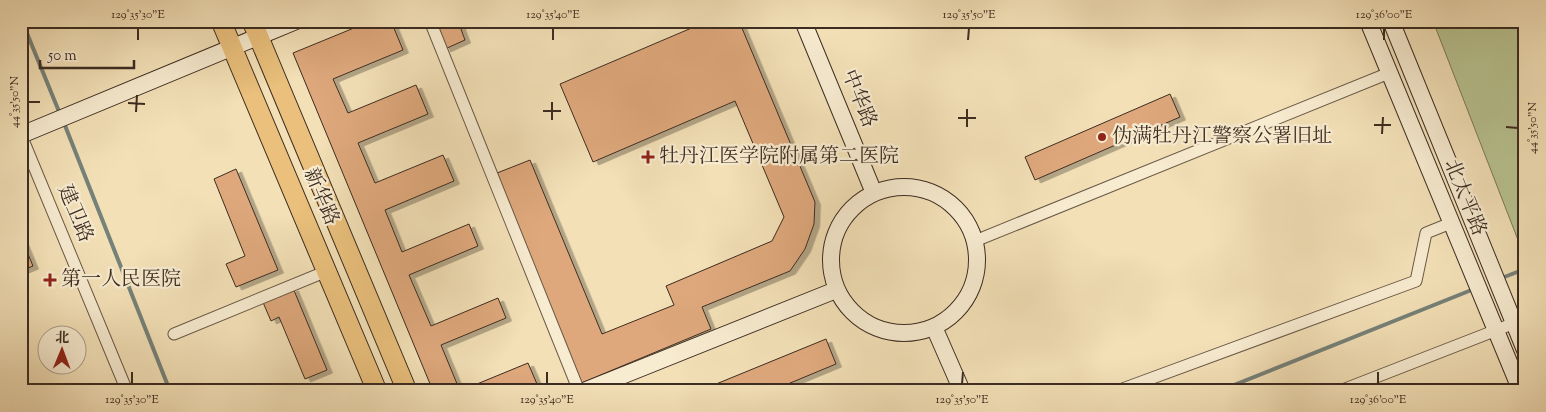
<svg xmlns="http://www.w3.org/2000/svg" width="1546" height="412" font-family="'Sorts Mill Goudy','Noto Serif SC',serif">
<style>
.green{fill:#b8c390;stroke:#7a7858}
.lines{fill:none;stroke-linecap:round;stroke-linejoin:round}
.stream{stroke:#76827a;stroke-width:4}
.building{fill:#dea87b;stroke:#3c2c21;filter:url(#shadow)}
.street-casing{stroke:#6a5946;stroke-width:13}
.secondary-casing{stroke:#3c2c21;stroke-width:18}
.primary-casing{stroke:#3c2c21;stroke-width:21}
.street{stroke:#f7ebd0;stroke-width:11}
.secondary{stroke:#f7ebd0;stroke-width:16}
.primary{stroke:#eac07c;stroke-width:19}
.ticks{fill:none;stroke:#3c2c21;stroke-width:2}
.poi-dot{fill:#8f2418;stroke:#f7ebd0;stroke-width:2}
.labels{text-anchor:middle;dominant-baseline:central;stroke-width:4.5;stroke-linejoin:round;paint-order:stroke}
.street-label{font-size:20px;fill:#3c2c21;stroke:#f7ebd0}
.poi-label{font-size:20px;fill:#3c2c21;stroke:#f7ebd0;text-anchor:start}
.neatline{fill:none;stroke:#3c2c21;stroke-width:2}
.ticks-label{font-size:12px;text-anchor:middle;fill:#3c2c21}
</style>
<defs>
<filter id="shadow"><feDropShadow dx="5.5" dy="3" stdDeviation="0" flood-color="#0004"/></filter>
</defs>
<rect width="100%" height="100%" fill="#f3e0b7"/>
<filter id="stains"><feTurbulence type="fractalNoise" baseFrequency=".004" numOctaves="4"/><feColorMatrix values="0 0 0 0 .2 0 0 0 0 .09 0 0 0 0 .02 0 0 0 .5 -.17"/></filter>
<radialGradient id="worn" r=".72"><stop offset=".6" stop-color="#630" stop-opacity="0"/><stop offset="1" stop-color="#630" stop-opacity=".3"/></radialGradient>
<!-- green -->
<polygon class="green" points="1433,21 1525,21 1525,258"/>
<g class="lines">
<!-- stream -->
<g class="stream">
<polyline points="22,21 60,114"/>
<polyline points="64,123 170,391"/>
<polyline points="1499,279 1525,269"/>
<polyline points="1219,391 1474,289"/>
</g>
</g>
<!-- building -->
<g class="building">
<polygon points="371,21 391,21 403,50 333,79 348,113 416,85 428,114 358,143 375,183 443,155 454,181 385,210 402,252 469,224 478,246 409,275 431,326 498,298 506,318 441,345 460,391 433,391 293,53"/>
<polygon points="434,21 458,21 465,40 445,49"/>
<polygon points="708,21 739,21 815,202 814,224 805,249 790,271 702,307 711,329 579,384 492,175 530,160 602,334 674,305 666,286 772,241 784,217 735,101 593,162 560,84"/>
<polygon points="1170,94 1180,117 1035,180 1025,157"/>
<polygon points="236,169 278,270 236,287 226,264 245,256 214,179"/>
<polygon points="21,237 33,266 21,271"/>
<polygon points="293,288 327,370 305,379 279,317 271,321 262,300"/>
<polygon points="826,339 836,364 771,391 699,391"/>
<polygon points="528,363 540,391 460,391"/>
</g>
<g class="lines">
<defs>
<g id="street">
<polyline points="430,21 579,391"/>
<polyline points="21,135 127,391"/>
<polyline points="975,241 1389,73"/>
<polyline points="174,334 327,271"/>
<polyline points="1117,391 1416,281 1426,233 1451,223"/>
<polyline points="1340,391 1525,319"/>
</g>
<g id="secondary">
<polyline points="803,21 874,193"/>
<polyline points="1368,21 1521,391"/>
<polyline points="1391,21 1525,350"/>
<polyline points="21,135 296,21"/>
<circle cx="904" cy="260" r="73"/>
<polyline points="934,327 962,391"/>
<polyline points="584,391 836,290"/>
</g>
<g id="primary">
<polyline points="221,21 377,391"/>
<polyline points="252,21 407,391"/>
</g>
</defs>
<!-- street casing -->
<use href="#street" class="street-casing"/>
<!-- secondary casing -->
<use href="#secondary" class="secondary-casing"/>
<!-- primary casing -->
<use href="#primary" class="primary-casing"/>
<!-- street -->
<use href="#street" class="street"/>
<!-- secondary -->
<use href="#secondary" class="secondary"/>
<!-- primary -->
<use href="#primary" class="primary"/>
</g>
<!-- ticks -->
<path class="ticks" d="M138,40V28M553,40V28M968,40L969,28M1384,40V28M28,102H40M128,103L145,104M543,111H561M136,112L137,95M958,118H976M552,120V102M1374,125H1391M967,127V109M1506,127L1518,128M1382,134L1383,117M132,384V372M547,384V372M962,384L963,372M1378,384V372"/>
<!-- markers -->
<g class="poi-dot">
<circle cx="1102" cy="137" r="5"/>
<path d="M645.5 149.5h5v5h5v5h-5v5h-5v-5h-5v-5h5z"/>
<path d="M47.5 272.5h5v5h5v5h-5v5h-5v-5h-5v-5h5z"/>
</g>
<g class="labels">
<!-- street labels -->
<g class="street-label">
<text transform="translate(858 99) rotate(68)">中华路</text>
<text transform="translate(320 197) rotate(67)">新华路</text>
<text transform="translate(1464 198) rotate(68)">北太平路</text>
<text transform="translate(74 214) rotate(67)">建卫路</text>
</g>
<!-- poi labels -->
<g class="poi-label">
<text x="1112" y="137">伪满牡丹江警察公署旧址</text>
<text x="659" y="157">牡丹江医学院附属第二医院</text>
<text x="61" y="280">第一人民医院</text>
</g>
</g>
<!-- margin -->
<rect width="1546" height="412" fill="none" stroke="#f3e0b7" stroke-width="55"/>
<!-- north arrow -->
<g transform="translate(62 350) rotate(1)"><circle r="24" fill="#f7ebd0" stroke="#ac9f8a"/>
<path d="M0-4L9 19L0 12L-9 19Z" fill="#8f2418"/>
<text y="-8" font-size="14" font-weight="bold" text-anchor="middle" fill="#3c2c21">北</text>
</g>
<!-- scale -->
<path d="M40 60v8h94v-8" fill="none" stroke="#3c2c21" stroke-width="2.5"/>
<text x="48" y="60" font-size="15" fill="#3c2c21" stroke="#f7ebd0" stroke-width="4" paint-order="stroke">50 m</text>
<rect x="28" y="28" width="1490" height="356" class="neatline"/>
<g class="ticks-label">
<text x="138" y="18">129°35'30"E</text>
<text x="553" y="18">129°35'40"E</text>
<text x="969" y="18">129°35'50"E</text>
<text x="1384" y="18">129°36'00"E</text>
<text transform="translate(14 102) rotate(-90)" y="4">44°35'50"N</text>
<text transform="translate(1532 128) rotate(-90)" y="4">44°35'50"N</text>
<text x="132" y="403">129°35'30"E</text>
<text x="547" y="403">129°35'40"E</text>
<text x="962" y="403">129°35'50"E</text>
<text x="1378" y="403">129°36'00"E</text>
</g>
<rect width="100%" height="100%" filter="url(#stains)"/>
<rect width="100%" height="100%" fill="url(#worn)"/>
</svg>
